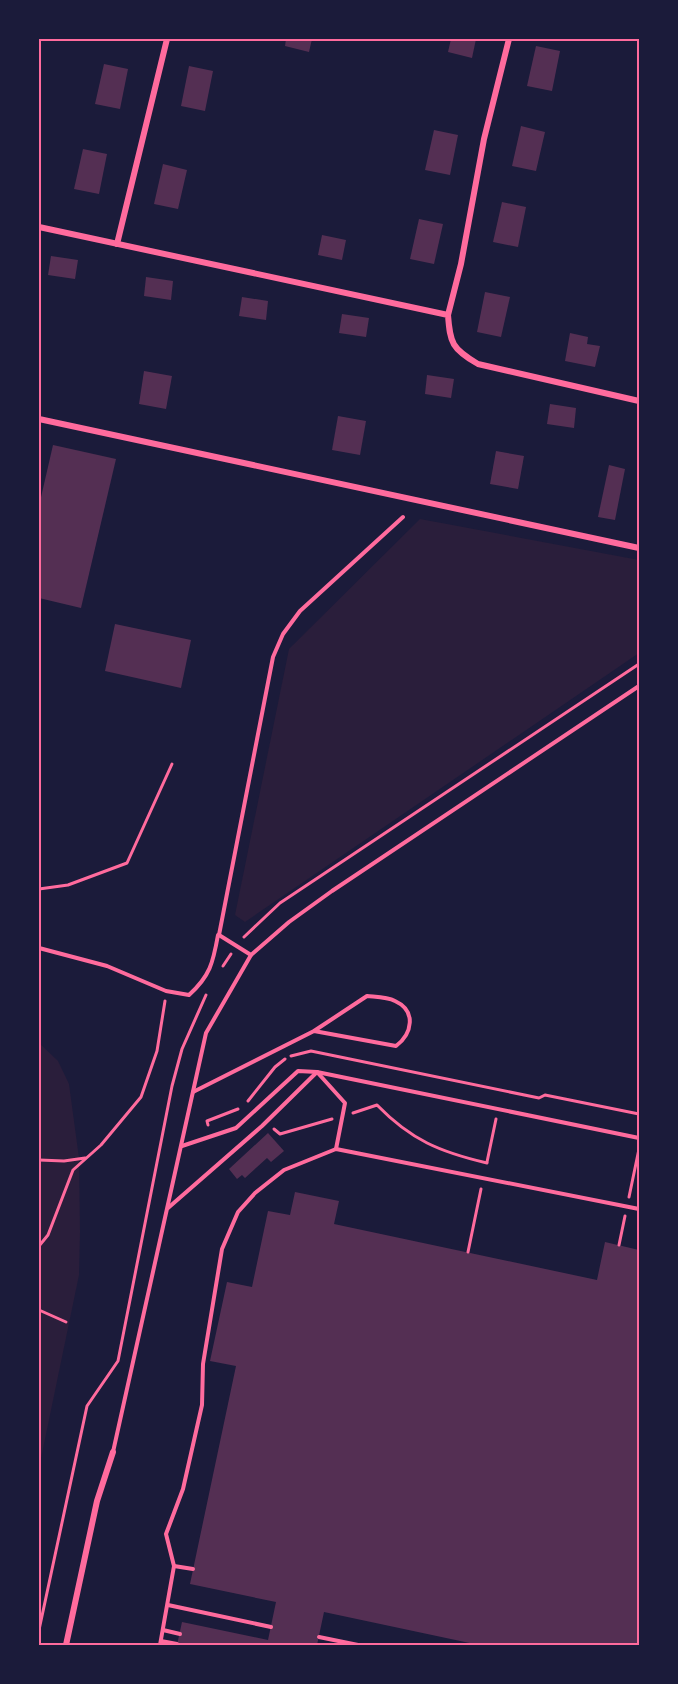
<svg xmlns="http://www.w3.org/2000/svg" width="678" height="1684" font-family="Arial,sans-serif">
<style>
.green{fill:#2a1e3b}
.building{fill:#542f53}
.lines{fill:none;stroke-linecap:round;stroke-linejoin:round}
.path{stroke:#ff6b9d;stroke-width:3}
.service{stroke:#ff6b9d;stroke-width:4}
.minor{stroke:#ff6b9d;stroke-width:6}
.neatline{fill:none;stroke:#ff6b9d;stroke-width:2}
</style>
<rect width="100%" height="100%" fill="#1b1b3a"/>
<!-- green -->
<g class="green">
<polygon points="420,519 639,560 639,653 245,922 235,915 289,649"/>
<polygon points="39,1043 58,1061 69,1084 79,1158 80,1232 79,1275 39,1468"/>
</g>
<!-- building -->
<g class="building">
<polygon points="286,39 312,39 309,52 285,46"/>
<polygon points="451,39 476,39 472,58 448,52"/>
<polygon points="536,46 560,51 552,91 527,86"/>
<polygon points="104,64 128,69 120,109 95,104"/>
<polygon points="189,66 213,71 205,111 181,106"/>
<polygon points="521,126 545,132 536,171 512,166"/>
<polygon points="434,130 458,135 450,175 425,170"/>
<polygon points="83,149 107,154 99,194 74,189"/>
<polygon points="163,164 187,170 178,209 154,204"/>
<polygon points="502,202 526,207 518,247 493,242"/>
<polygon points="419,219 443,224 434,264 410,259"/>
<polygon points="322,235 346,240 342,260 318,255"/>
<polygon points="51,256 78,260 75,279 48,275"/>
<polygon points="146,277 173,281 171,300 144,296"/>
<polygon points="485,292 510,297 501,337 477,332"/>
<polygon points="242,297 268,301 266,320 239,316"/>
<polygon points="342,314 369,318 366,337 339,333"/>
<polygon points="570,333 588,337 587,344 600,346 595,367 565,361"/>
<polygon points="144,371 172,376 166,409 139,404"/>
<polygon points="427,375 454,379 451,398 425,394"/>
<polygon points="550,404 576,408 574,428 547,424"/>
<polygon points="338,416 366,421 360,455 332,450"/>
<polygon points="53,445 116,459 81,608 39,598 39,506"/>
<polygon points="496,451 524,456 518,489 490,484"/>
<polygon points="609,465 625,469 615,520 598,517"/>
<polygon points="115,624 191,640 181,688 105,671"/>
<polygon points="268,1133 284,1151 271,1162 267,1158 245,1178 242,1175 237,1179 229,1169"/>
<polygon points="295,1192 339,1201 334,1224 597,1280 605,1242 639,1250 639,1645 479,1645 324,1612 317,1645 177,1645 182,1622 268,1640 276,1602 190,1584 236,1366 210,1361 227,1282 252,1287 268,1211 290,1215"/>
</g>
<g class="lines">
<!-- path -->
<g class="path">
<polyline points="39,889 68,885 127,863 172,764"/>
<polyline points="244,937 280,903 639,664"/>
<polyline points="223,966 231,954"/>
<polyline points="291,1056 311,1051 539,1098 545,1095 639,1114"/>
<polyline points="248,1101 275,1067 285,1059"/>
<path d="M353,1113L377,1105C411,1140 440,1152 487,1163"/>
<polyline points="208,1125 207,1121 238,1109"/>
<polyline points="274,1129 280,1134 332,1119"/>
<polyline points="39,1160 64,1161 85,1158"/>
<polyline points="487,1162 496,1119"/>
<polyline points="629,1197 639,1149"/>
<polyline points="619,1245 625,1216"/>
<polyline points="39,1246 48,1235 73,1170 101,1145 141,1097 157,1051 165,1001"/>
<polyline points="468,1252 481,1189"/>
<polyline points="39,1310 66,1322"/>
<polyline points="39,1630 87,1406 118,1361 172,1086 182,1049 206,995"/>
</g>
<!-- service -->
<g class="service">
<path d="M39,948L107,966L166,991L189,995C210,976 213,963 218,935"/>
<polyline points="251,955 219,935 273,657 283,634 300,611 403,517"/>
<polyline points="317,1072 345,1103 336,1149"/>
<path d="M193,1092L314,1031L396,1046C412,1034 417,1011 395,1001C387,997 376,997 367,996L314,1031"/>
<polyline points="182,1146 236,1128 298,1071 317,1072 639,1138"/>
<polyline points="168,1208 262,1126 317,1072"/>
<polyline points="113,1452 206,1033 251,955 289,922 332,891 639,686"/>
<polyline points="174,1566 193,1569"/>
<polyline points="168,1605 271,1627"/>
<polyline points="163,1630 180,1634"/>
<polyline points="319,1637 358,1645"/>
<polyline points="161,1641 177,1644"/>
<polyline points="160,1645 174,1566 166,1534 183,1489 202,1405 203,1364 222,1249 238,1212 255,1193 284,1170 336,1149 639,1209"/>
</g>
<!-- minor -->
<g class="minor">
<path d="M39,227L448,315C450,343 452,349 478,364L639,401"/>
<polyline points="117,244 167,39"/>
<polyline points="448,315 461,264 484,139 509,39"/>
<polyline points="39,419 639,548"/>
<polyline points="66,1645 97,1501 113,1452"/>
</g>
</g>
<!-- border -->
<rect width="678" height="1684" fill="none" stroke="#1b1b3a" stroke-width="81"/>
<rect x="40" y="40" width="598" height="1604" class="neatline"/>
</svg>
